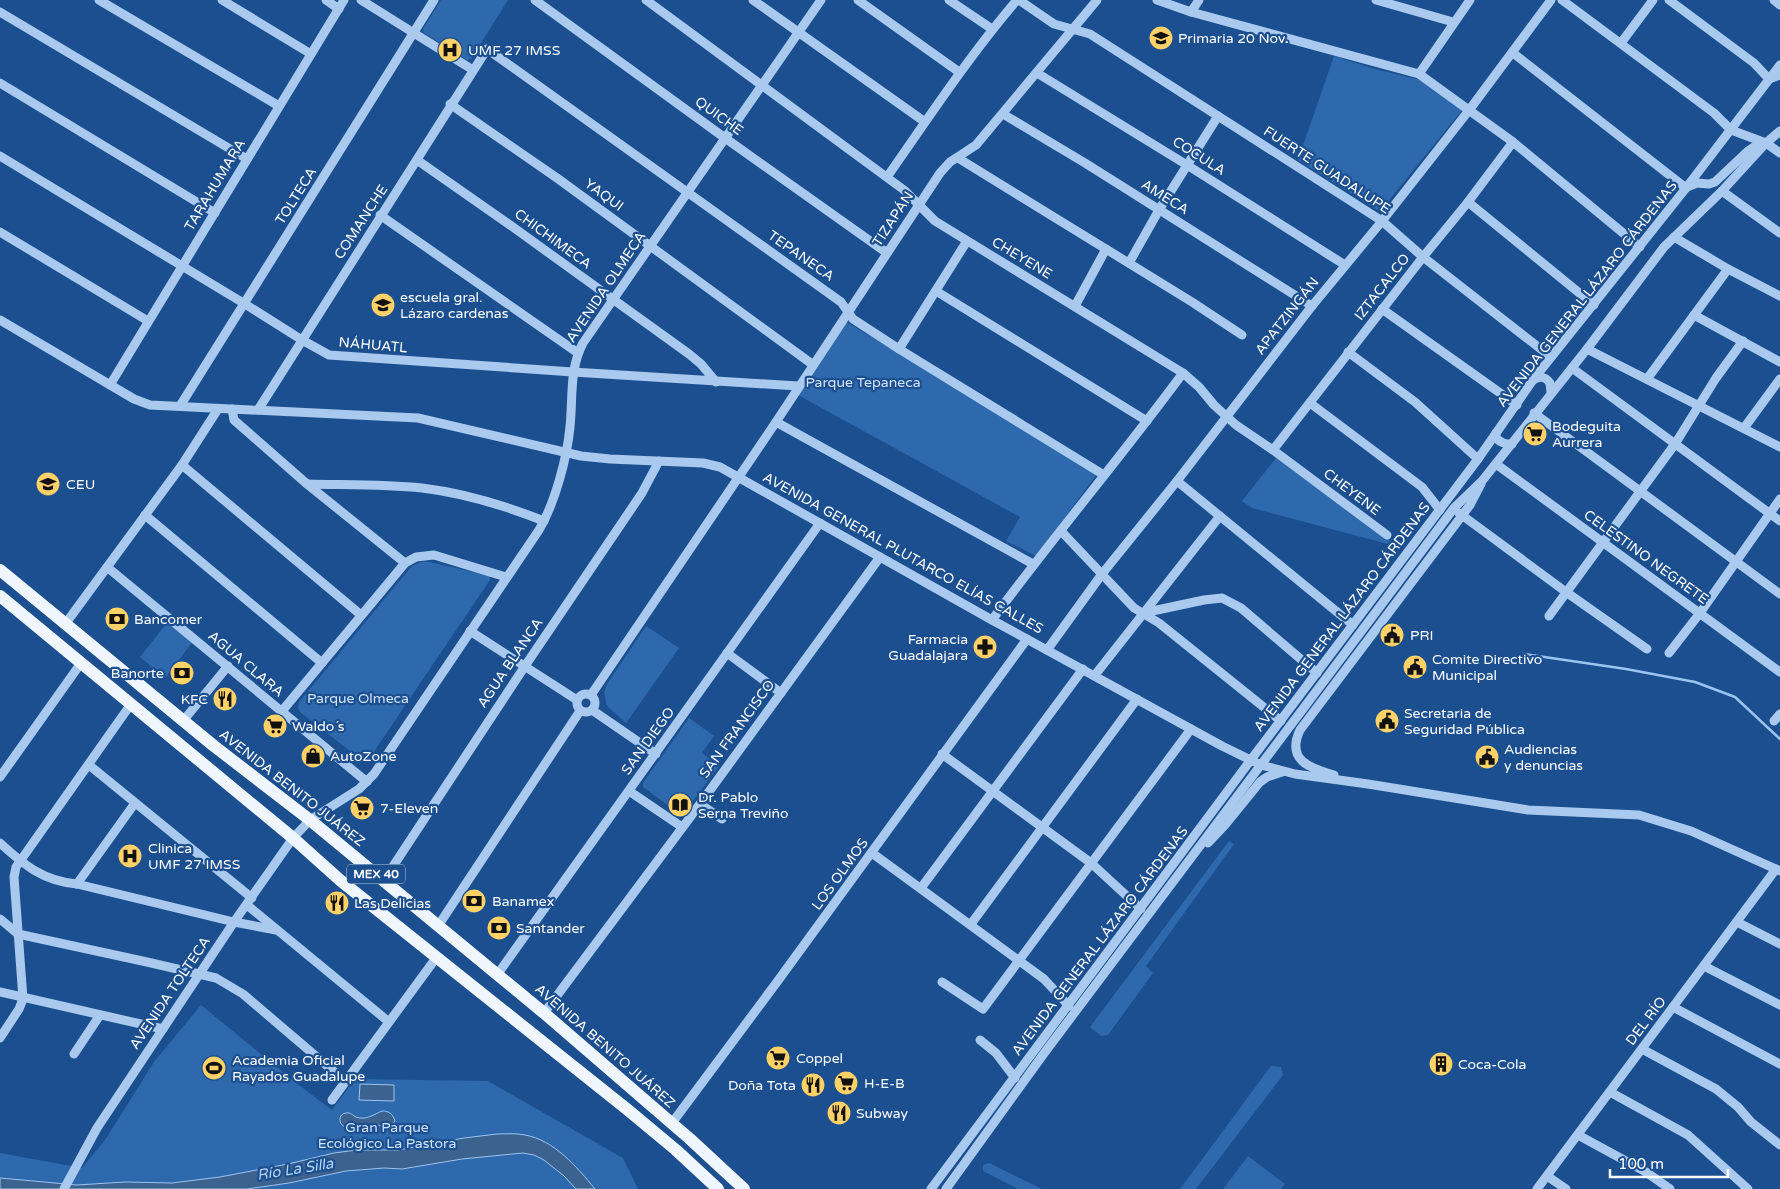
<svg xmlns="http://www.w3.org/2000/svg" width="1780" height="1189" font-family="'Varela Round',sans-serif">
<style>
.green{fill:#2e69ad}
.water{fill:#3c6290;stroke:#9cc4f0}
.lines{fill:none;stroke-linecap:round;stroke-linejoin:round}
.stream{stroke:#9cc4f0;stroke-width:2.5}
.minor{stroke:#a9c9ee;stroke-width:9}
.major{stroke:#f0f6ff;stroke-width:12}
.labels{text-anchor:middle;dominant-baseline:central;stroke-width:4.5;stroke-linejoin:round;paint-order:stroke}
.shield{fill:#1b4f8f;stroke:#bbcadd;stroke-width:1}
.shield-label{font-size:12px;font-weight:bold;fill:#fff}
.poi-label{font-size:14px;fill:#fff;stroke:#1b4f8f;text-anchor:start}
.street-label{font-size:14px;fill:#fff;stroke:#1b4f8f}
.park-label{font-size:14px;fill:#cfe3fa;stroke:#1b4f8f}
.water-label{font-size:15px;font-style:italic;fill:#b5d3f5;stroke:#1b4f8f}
</style>
<rect width="100%" height="100%" fill="#1b4f8f"/>
<!-- green -->
<g class="green">
<polygon points="441,0 508,0 471,59 467,60 424,33 423,29"/>
<polygon points="1334,56 1371,68 1420,80 1462,110 1382,209 1377,210 1298,160"/>
<polygon points="845,321 1097,474 1036,556 1006,541 1020,517 798,395"/>
<polygon points="1276,458 1399,547 1252,508 1242,501"/>
<polygon points="421,562 430,562 490,576 490,580 373,753 369,763 364,762 300,712 298,708 299,702 406,573 412,566"/>
<polygon points="170,619 195,639 165,678 140,657"/>
<polygon points="646,626 679,648 626,723 607,706 604,692 607,684"/>
<polygon points="689,718 714,736 702,753 719,766 684,813 680,814 643,787 643,783"/>
<polygon points="1229,841 1234,844 1146,966 1153,973 1108,1035 1101,1036 1090,1027"/>
<polygon points="201,1005 295,1082 332,1110 355,1079 488,1081 623,1158 638,1189 0,1189 0,1153 82,1168 105,1140 154,1062"/>
<polygon points="1271,1066 1281,1067 1283,1075 1196,1189 1180,1189"/>
<polygon points="1248,1156 1285,1184 1281,1189 1223,1189"/>
<polygon points="989,1163 1042,1189 1018,1189 983,1171 983,1165"/>
</g>
<!-- water -->
<g class="water">
<polygon points="360,1084 394,1085 394,1101 359,1100"/>
<path d="M382,1111C389,1111 393,1114 395,1121C390,1129 383,1127 375,1124L371,1128C366,1128 362,1126 356,1125C352,1125 350,1128 345,1127C338,1124 338,1114 346,1113C351,1112 353,1116 356,1117C365,1121 375,1114 382,1111Z"/>
<path d="M497,1134C506,1134 516,1133 525,1135C554,1140 577,1167 595,1189H576L564,1176L544,1160L534,1155L523,1153L462,1159L402,1169L384,1168L346,1171L289,1183L247,1189H0V1178L77,1185L125,1182L172,1183L220,1177L288,1164L334,1153L357,1150H398L464,1138Z"/>
</g>
<g class="lines">
<!-- stream -->
<polyline class="stream" points="1524,654 1626,669 1695,682 1735,697 1780,739"/>
<!-- minor -->
<g class="minor">
<polyline points="99,0 279,106"/>
<polyline points="222,0 311,54"/>
<polyline points="326,0 339,9"/>
<polyline points="361,0 473,70"/>
<polyline points="535,0 725,138 887,253"/>
<polyline points="646,0 904,190 935,221 1183,373 1199,387 1214,405 1236,425 1273,450 1387,535"/>
<polyline points="753,0 925,122"/>
<polyline points="858,0 959,72"/>
<polyline points="949,0 992,29"/>
<polyline points="1019,0 1054,24 1090,34 1382,221 1423,257 1551,357"/>
<polyline points="1157,0 1191,12 1419,74 1513,142 1640,247"/>
<polyline points="1376,0 1453,22"/>
<polyline points="1562,0 1714,113 1731,130 1766,143 1780,153"/>
<polyline points="1669,0 1754,63 1769,79 1780,75"/>
<polyline points="1774,0 1780,5"/>
<polyline points="0,12 247,159"/>
<polyline points="1191,12 1199,0"/>
<polyline points="1621,43 1653,0"/>
<polyline points="1513,53 1686,188"/>
<polyline points="1037,73 1187,165 1345,265"/>
<polyline points="1419,74 1470,0"/>
<polyline points="0,83 215,213"/>
<polyline points="450,104 557,178 812,364"/>
<polyline points="1003,114 1085,163 1312,306"/>
<polyline points="0,156 245,304 302,340 329,355 573,372 798,386"/>
<polyline points="958,158 1192,302 1242,335"/>
<polyline points="417,160 510,225 689,354 701,364 716,382"/>
<path d="M887,177C929,117 969,56 1017,0"/>
<polyline points="1687,187 1697,183 1709,184 1715,182 1748,151 1754,147 1766,143"/>
<polyline points="1722,191 1780,233"/>
<polyline points="1468,202 1594,305"/>
<polyline points="380,215 578,353"/>
<polyline points="0,232 148,321"/>
<polyline points="1674,237 1728,269 1780,296"/>
<polyline points="1129,263 1159,210 1218,116"/>
<polyline points="936,291 1147,421"/>
<polyline points="1075,306 1106,249"/>
<polyline points="1382,309 1517,405"/>
<polyline points="1694,315 1780,362"/>
<polyline points="0,320 134,399 150,405 418,418 581,456 610,459 703,463 720,467 992,620 1222,746 1261,765 1295,774 1368,784 1528,810 1639,815 1691,831 1780,871"/>
<polyline points="899,349 967,241"/>
<polyline points="1587,349 1780,447"/>
<polyline points="1348,352 1415,402 1478,459"/>
<polyline points="1572,368 1780,521"/>
<polyline points="1647,379 1728,269"/>
<path d="M1533,380C1540,376 1545,376 1550,383L1551,392"/>
<polyline points="110,385 344,0"/>
<polyline points="1310,403 1422,487 1440,510"/>
<polyline points="180,406 434,0"/>
<polyline points="232,409 234,420 307,484 405,563"/>
<polyline points="258,410 487,49 841,302 853,319 899,349 1104,475"/>
<polyline points="1534,413 1780,594"/>
<polyline points="776,422 1033,564"/>
<polyline points="1744,428 1780,379"/>
<path d="M1496,433V438C1501,443 1505,444 1512,444"/>
<polyline points="1273,450 1423,257 1468,202 1513,142"/>
<polyline points="1496,464 1780,672"/>
<polyline points="182,465 361,615"/>
<polyline points="1177,481 1353,625"/>
<path d="M307,484C346,485 384,484 422,488C464,493 506,506 544,521"/>
<polyline points="1459,513 1566,592 1647,649"/>
<polyline points="145,515 322,663"/>
<polyline points="1061,531 1134,608 1159,623 1281,721"/>
<polyline points="107,567 367,782"/>
<polyline points="1143,613 1204,600 1222,598 1241,608 1317,673"/>
<polyline points="1549,616 1675,444 1716,378 1743,341"/>
<path d="M992,620C1054,536 1121,457 1183,373"/>
<polyline points="66,623 182,465 218,409"/>
<polyline points="470,631 577,700"/>
<polyline points="1047,650 1102,574 1177,481 1312,306 1382,221 1470,109 1551,0"/>
<polyline points="727,653 781,693"/>
<polyline points="1669,653 1700,613 1780,499"/>
<polyline points="1095,675 1220,516"/>
<circle cx="586" cy="703" r="9"/>
<polyline points="591,695 776,422 940,173 950,162 976,145 1097,0"/>
<polyline points="592,710 656,754"/>
<polyline points="282,711 405,563 416,557 434,555 506,577"/>
<polyline points="183,721 228,666"/>
<polyline points="1774,721 1780,714"/>
<polyline points="942,754 1091,863 1141,909"/>
<polyline points="89,765 252,898"/>
<path d="M1334,775C1309,768 1286,760 1300,730L1470,505L1481,484"/>
<polyline points="0,777 81,663"/>
<polyline points="629,791 682,827"/>
<polyline points="700,804 722,819"/>
<path d="M0,843C24,865 43,881 77,884L234,922L276,930"/>
<polyline points="1208,843 1225,825 1260,782 1267,777 1282,772"/>
<polyline points="872,853 1044,979 1069,1006"/>
<polyline points="384,880 525,666 642,493 659,461"/>
<polyline points="77,884 135,803"/>
<polyline points="921,888 1083,669"/>
<polyline points="247,905 389,1022"/>
<polyline points="0,919 18,934 147,962 216,978 243,994 345,1081"/>
<polyline points="1737,922 1780,944"/>
<polyline points="971,924 1137,699"/>
<polyline points="438,926 580,711"/>
<polyline points="1704,966 1780,1005"/>
<polyline points="497,975 820,523"/>
<polyline points="942,982 983,1009 1191,729"/>
<polyline points="0,992 163,1029"/>
<polyline points="1673,1007 1780,1064"/>
<polyline points="544,1013 700,804 880,557"/>
<polyline points="0,1038 19,1009 23,999 14,877 16,867 131,704"/>
<polyline points="980,1040 996,1053 1015,1078"/>
<polyline points="1642,1049 1716,1089 1738,1107 1751,1122 1780,1145"/>
<polyline points="74,1054 100,1015"/>
<polyline points="1610,1092 1688,1135 1748,1189"/>
<polyline points="332,1100 436,958"/>
<polyline points="672,1123 777,982 1027,639"/>
<polyline points="1578,1135 1646,1172 1670,1189"/>
<polyline points="1547,1176 1566,1189"/>
<path d="M64,1189L97,1128L234,922L293,838L310,820L359,789L374,774L539,530C555,503 567,458 570,427C573,399 569,369 583,343L821,0"/>
<polyline points="931,1189 1250,761 1478,459 1533,380 1686,188 1780,65"/>
<polyline points="946,1189 1045,1052 1454,508 1482,481 1587,349 1664,247 1722,191 1766,143 1780,131"/>
<polyline points="1537,1189 1776,869"/>
</g>
<!-- major -->
<g class="major">
<polyline points="0,570 214,746 310,820 544,1013 690,1139 744,1189"/>
<polyline points="0,596 293,838 341,881 628,1110 676,1150 718,1189"/>
</g>
</g>
<!-- icons -->
<defs>
<symbol id="school-disc" viewBox="-11 -11 22 22"><circle r="9.5" fill="#ffd166" stroke="#1b4f8f"/><path d="M0-5L7-2L0 1L-7-2ZM-4 1L0 2.5L4 1V4Q0 6-4 4Z" fill="#111"/></symbol>
<symbol id="hospital-disc" viewBox="-11 -11 22 22"><circle r="9.5" fill="#ffd166" stroke="#1b4f8f"/><path d="M-5-5h3v3.5h4V-5h3V5h-3V1.5h-4V5h-3Z" fill="#111"/></symbol>
<symbol id="supermarket-disc" viewBox="-11 -11 22 22"><circle r="9.5" fill="#ffd166" stroke="#1b4f8f"/><path d="M-6-5.5h2.5l.6 2H6L4.5 2H-2.5L-4.4-4H-6ZM-1.5 3.2a1.3 1.3 0 1 0 .1 0ZM3 3.2a1.3 1.3 0 1 0 .1 0Z" fill="#111"/></symbol>
<symbol id="bank-disc" viewBox="-11 -11 22 22"><circle r="9.5" fill="#ffd166" stroke="#1b4f8f"/><path d="M-6-4H6V4H-6ZM0-2.3a2.3 2.3 0 1 0 0 4.6a2.3 2.3 0 1 0 0-4.6Z" fill="#111"/></symbol>
<symbol id="civic-disc" viewBox="-11 -11 22 22"><circle r="9.5" fill="#ffd166" stroke="#1b4f8f"/><path d="M-.6-6.5H3V-4.5H.6V-3L4-1V1h2V6H-6V1h2V-1L-.6-3ZM-1.2 2.5V6h2.4V2.5Z" fill="#111"/></symbol>
<symbol id="pharmacy-disc" viewBox="-11 -11 22 22"><circle r="9.5" fill="#ffd166" stroke="#1b4f8f"/><path d="M-2-6h4v4h4v4h-4v4h-4v-4h-4v-4h4Z" fill="#111"/></symbol>
<symbol id="restaurant-disc" viewBox="-11 -11 22 22"><circle r="9.5" fill="#ffd166" stroke="#1b4f8f"/><path d="M-5-6h1v4h1v-4h1v4h1v-4h1v5L-1.5 .5V6h-2V.5L-5-1ZM5-6V6H3V1.5H1.5Q1.5-4 5-6Z" fill="#111"/></symbol>
<symbol id="shop-disc" viewBox="-11 -11 22 22"><circle r="9.5" fill="#ffd166" stroke="#1b4f8f"/><path d="M-5-2.5h2.3a2.7 3.5 0 0 1 5.4 0H5L5.5 6h-11ZM-1.5-2.5h3a1.5 2.3 0 0 0-3 0Z" fill="#111"/></symbol>
<symbol id="library-disc" viewBox="-11 -11 22 22"><circle r="9.5" fill="#ffd166" stroke="#1b4f8f"/><path d="M-6-4Q-3-5.5-.7-3.5V5Q-3 3-6 4ZM6-4Q3-5.5 .7-3.5V5Q3 3 6 4Z" fill="#111"/></symbol>
<symbol id="building-disc" viewBox="-11 -11 22 22"><circle r="9.5" fill="#ffd166" stroke="#1b4f8f"/><path d="M-4-6H4V6H1V3H-1V6H-4ZM-2.5-4.3h1.7v1.8h-1.7ZM.8-4.3h1.7v1.8H.8ZM-2.5-1h1.7V.8h-1.7ZM.8-1h1.7V.8H.8Z" fill="#111"/></symbol>
<symbol id="stadium-disc" viewBox="-11 -11 22 22"><circle r="9.5" fill="#ffd166" stroke="#1b4f8f"/><path d="M0-5a6.5 5 0 1 0 0 10a6.5 5 0 1 0 0-10ZM-3.5-1.8h7v3.6h-7Z" fill="#111"/></symbol>
</defs>
<g fill-rule="evenodd">
<use href="#school-disc" x="1147" y="24" width="28" height="28"/>
<use href="#hospital-disc" x="436" y="36" width="28" height="28"/>
<use href="#school-disc" x="369" y="291" width="28" height="28"/>
<use href="#supermarket-disc" x="1521" y="420" width="28" height="28"/>
<use href="#school-disc" x="34" y="470" width="28" height="28"/>
<use href="#bank-disc" x="103" y="605" width="28" height="28"/>
<use href="#civic-disc" x="1378" y="621" width="28" height="28"/>
<use href="#pharmacy-disc" x="971" y="633" width="28" height="28"/>
<use href="#civic-disc" x="1401" y="653" width="28" height="28"/>
<use href="#bank-disc" x="168" y="659" width="28" height="28"/>
<use href="#restaurant-disc" x="211" y="685" width="28" height="28"/>
<use href="#civic-disc" x="1373" y="707" width="28" height="28"/>
<use href="#supermarket-disc" x="261" y="712" width="28" height="28"/>
<use href="#shop-disc" x="299" y="742" width="28" height="28"/>
<use href="#civic-disc" x="1473" y="743" width="28" height="28"/>
<use href="#library-disc" x="666" y="791" width="28" height="28"/>
<use href="#supermarket-disc" x="348" y="794" width="28" height="28"/>
<use href="#hospital-disc" x="116" y="842" width="28" height="28"/>
<use href="#bank-disc" x="460" y="887" width="28" height="28"/>
<use href="#restaurant-disc" x="323" y="889" width="28" height="28"/>
<use href="#bank-disc" x="485" y="914" width="28" height="28"/>
<use href="#supermarket-disc" x="764" y="1044" width="28" height="28"/>
<use href="#building-disc" x="1427" y="1050" width="28" height="28"/>
<use href="#stadium-disc" x="200" y="1054" width="28" height="28"/>
<use href="#supermarket-disc" x="832" y="1069" width="28" height="28"/>
<use href="#restaurant-disc" x="799" y="1071" width="28" height="28"/>
<use href="#restaurant-disc" x="825" y="1099" width="28" height="28"/>
</g>
<g class="labels">
<!-- shield labels -->
<rect class="shield" x="347" y="864.5" width="58" height="19" rx="4"/>
<g class="shield-label">
<text x="376" y="874">MEX 40</text>
</g>
<!-- poi labels -->
<g class="poi-label">
<text x="1178" y="38">Primaria 20 Nov.</text>
<text x="468" y="50">UMF 27 IMSS</text>
<text x="400" y="297">escuela gral.<tspan x="400" dy="16">Lázaro cardenas</tspan></text>
<text x="1552" y="426">Bodeguita<tspan x="1552" dy="16">Aurrera</tspan></text>
<text x="66" y="484">CEU</text>
<text x="134" y="619">Bancomer</text>
<text x="1410" y="635">PRI</text>
<text x="968" y="639" text-anchor="end">Farmacia<tspan x="968" dy="16">Guadalajara</tspan></text>
<text x="1432" y="659">Comite Directivo<tspan x="1432" dy="16">Municipal</tspan></text>
<text x="164" y="673" text-anchor="end">Banorte</text>
<text x="208" y="699" text-anchor="end">KFC</text>
<text x="1404" y="713">Secretaria de<tspan x="1404" dy="16">Seguridad Pública</tspan></text>
<text x="292" y="726">Waldo´s</text>
<text x="1504" y="749">Audiencias<tspan x="1504" dy="16">y denuncias</tspan></text>
<text x="330" y="756">AutoZone</text>
<text x="698" y="797">Dr. Pablo<tspan x="698" dy="16">Serna Treviño</tspan></text>
<text x="380" y="808">7-Eleven</text>
<text x="148" y="848">Clinica<tspan x="148" dy="16">UMF 27 IMSS</tspan></text>
<text x="492" y="901">Banamex</text>
<text x="354" y="903">Las Delicias</text>
<text x="516" y="928">Santander</text>
<text x="796" y="1058">Coppel</text>
<text x="232" y="1060">Academia Oficial<tspan x="232" dy="16">Rayados Guadalupe</tspan></text>
<text x="1458" y="1064">Coca-Cola</text>
<text x="864" y="1083">H-E-B</text>
<text x="796" y="1085" text-anchor="end">Doña Tota</text>
<text x="856" y="1113">Subway</text>
</g>
<!-- street labels -->
<g class="street-label">
<text transform="translate(719 116) rotate(36)">QUICHE</text>
<text transform="translate(1199 156) rotate(32)">COCULA</text>
<text transform="translate(1327 170) rotate(33)">FUERTE GUADALUPE</text>
<text transform="translate(215 185) rotate(-59)">TARAHUMARA</text>
<text transform="translate(604 195) rotate(36)">YAQUI</text>
<text transform="translate(296 196) rotate(-58)">TOLTECA</text>
<text transform="translate(1165 197) rotate(32)">AMECA</text>
<text transform="translate(893 219) rotate(-57)">TIZAPÁN</text>
<text transform="translate(361 222) rotate(-57)">COMANCHE</text>
<text transform="translate(553 239) rotate(36)">CHICHIMECA</text>
<text transform="translate(801 256) rotate(35)">TEPANECA</text>
<text transform="translate(1022 258) rotate(31)">CHEYENE</text>
<text transform="translate(606 287) rotate(-56)">AVENIDA OLMECA</text>
<text transform="translate(1382 287) rotate(-52)">IZTACALCO</text>
<text transform="translate(1587 294) rotate(-52)">AVENIDA GENERAL LÁZARO CÁRDENAS</text>
<text transform="translate(1287 316) rotate(-52)">APATZINGÁN</text>
<text transform="translate(373 345) rotate(5)">NÁHUATL</text>
<text transform="translate(1352 492) rotate(37)">CHEYENE</text>
<text transform="translate(903 553) rotate(29)">AVENIDA GENERAL PLUTARCO ELÍAS CALLES</text>
<text transform="translate(1646 557) rotate(36)">CELESTINO NEGRETE</text>
<text transform="translate(1342 617) rotate(-53)">AVENIDA GENERAL LÁZARO CÁRDENAS</text>
<text transform="translate(510 663) rotate(-56)">AGUA BLANCA</text>
<text transform="translate(246 664) rotate(40)">AGUA CLARA</text>
<text transform="translate(737 729) rotate(-54)">SAN FRANCISCO</text>
<text transform="translate(648 741) rotate(-54)">SAN DIEGO</text>
<text transform="translate(292 788) rotate(38)">AVENIDA BENITO JUÁREZ</text>
<text transform="translate(840 874) rotate(-54)">LOS OLMOS</text>
<text transform="translate(1100 941) rotate(-53)">AVENIDA GENERAL LÁZARO CÁRDENAS</text>
<text transform="translate(170 993) rotate(-56)">AVENIDA TOLTECA</text>
<text transform="translate(1646 1021) rotate(-53)">DEL RÍO</text>
<text transform="translate(605 1046) rotate(41)">AVENIDA BENITO JUÁREZ</text>
</g>
<!-- park labels -->
<g class="park-label">
<text x="863" y="382">Parque Tepaneca</text>
<text x="358" y="698">Parque Olmeca</text>
<text x="387" y="1127">Gran Parque<tspan x="387" dy="16">Ecológico La Pastora</tspan></text>
</g>
<!-- water labels -->
<g class="water-label">
<text transform="translate(295 1169) rotate(-9)">Río La Silla</text>
</g>
</g>
<!-- scale -->
<path d="M1610 1169v8h118v-8" fill="none" stroke="#ffffff" stroke-width="2.5"/>
<text x="1618" y="1169" font-size="15" fill="#ffffff" stroke="#1b4f8f" stroke-width="4" paint-order="stroke">100 m</text>
</svg>
